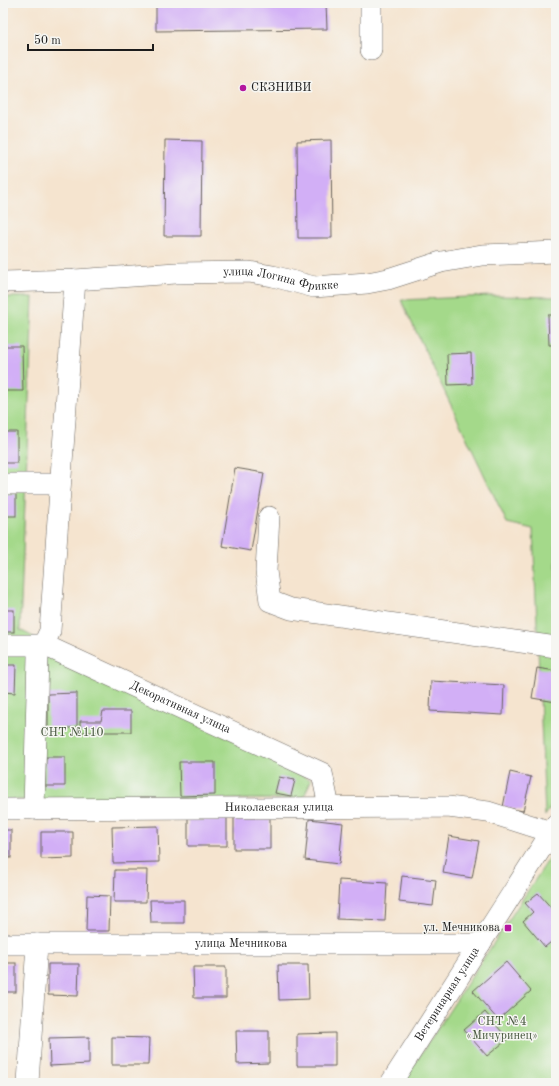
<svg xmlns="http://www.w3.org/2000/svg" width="559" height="1086" font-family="'Old Standard TT',serif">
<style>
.green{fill:#a4d98a;stroke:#607a53}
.building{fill:#d2aff6}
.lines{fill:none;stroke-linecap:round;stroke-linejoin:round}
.minor-casing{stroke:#68625b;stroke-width:22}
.minor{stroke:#fff;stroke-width:21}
.poi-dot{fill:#b5179e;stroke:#f6f6f2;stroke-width:1.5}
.labels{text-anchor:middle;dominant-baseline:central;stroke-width:3;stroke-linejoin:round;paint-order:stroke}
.poi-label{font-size:12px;fill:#1c1c1c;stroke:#f6f6f2;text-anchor:start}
.street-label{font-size:12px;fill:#1c1c1c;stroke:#f6f6f2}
.park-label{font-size:12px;fill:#45553d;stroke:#f6f6f2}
</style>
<rect width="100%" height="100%" fill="#f6f6f2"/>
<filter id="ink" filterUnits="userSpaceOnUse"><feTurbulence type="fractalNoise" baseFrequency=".025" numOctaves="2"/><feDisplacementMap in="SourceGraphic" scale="8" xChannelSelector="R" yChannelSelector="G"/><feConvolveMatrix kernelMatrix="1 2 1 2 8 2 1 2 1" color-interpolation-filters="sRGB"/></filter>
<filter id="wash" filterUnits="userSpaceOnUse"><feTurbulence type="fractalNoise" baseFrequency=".012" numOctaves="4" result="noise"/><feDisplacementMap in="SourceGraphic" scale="16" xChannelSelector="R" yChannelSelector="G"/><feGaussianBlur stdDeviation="0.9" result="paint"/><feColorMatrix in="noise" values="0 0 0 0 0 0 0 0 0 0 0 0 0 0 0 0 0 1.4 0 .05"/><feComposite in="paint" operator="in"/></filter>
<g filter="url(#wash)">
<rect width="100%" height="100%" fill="#f5e4cf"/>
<!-- green -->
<g class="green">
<polygon points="491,296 556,297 556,798 545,816 533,529 507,523 401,300"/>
<polygon points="3,297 33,297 20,630 311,780 303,799 3,800"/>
<polygon points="556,848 556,1083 402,1083"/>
</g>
<g id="blocks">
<!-- building -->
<g class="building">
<polygon points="156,3 326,3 327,29 156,31"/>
<polygon points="165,140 202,141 201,236 164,236"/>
<polygon points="331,140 332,238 298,238 297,141"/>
<polygon points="548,315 556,315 556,345 549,345"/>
<polygon points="3,346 22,346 23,391 3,391"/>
<polygon points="471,353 472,384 448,385 447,354"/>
<rect x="3" y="432" width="14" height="31"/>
<polygon points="235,468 264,473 251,551 222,546"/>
<rect x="3" y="494" width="13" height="22"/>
<rect x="3" y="610" width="11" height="22"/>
<polygon points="3,665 16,665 15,693 3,692"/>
<polygon points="537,668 556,671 556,702 532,698"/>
<polygon points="431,681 504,685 503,715 430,711"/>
<polygon points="77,693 77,728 48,728 48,694"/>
<polygon points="103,711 131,711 131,732 80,732 80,721 101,721"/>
<polygon points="46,757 65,757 65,786 45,786"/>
<polygon points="179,762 215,762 215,795 180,796"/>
<polygon points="510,772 531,777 523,811 503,807"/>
<polygon points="279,777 295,780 291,796 275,793"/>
<polygon points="227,816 227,846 188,846 188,817"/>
<rect x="234" y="818" width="36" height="31"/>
<polygon points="309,819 343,823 339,864 305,860"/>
<polygon points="158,826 159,862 113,863 112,827"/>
<rect x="3" y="830" width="8" height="28"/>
<polygon points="41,832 73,832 73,858 41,859"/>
<polygon points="449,836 479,841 472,878 443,873"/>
<polygon points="115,870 147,870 146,902 114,902"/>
<polygon points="402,876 436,880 433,906 399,902"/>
<polygon points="339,880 387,883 385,921 337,919"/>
<polygon points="538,893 556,913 556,938 545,947 523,921 533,912 525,903"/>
<polygon points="87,895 110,896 109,931 86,931"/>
<polygon points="150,900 184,900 184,923 151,923"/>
<polygon points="506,962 531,991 498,1020 473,991"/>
<rect x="3" y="963" width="13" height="29"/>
<polygon points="48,964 79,964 78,996 48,995"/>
<polygon points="278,965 308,965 309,999 279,1000"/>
<polygon points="193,967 226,967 226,998 194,998"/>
<polygon points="485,1012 508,1039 487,1056 464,1030"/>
<polygon points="236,1031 269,1031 269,1063 237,1064"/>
<polygon points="335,1033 335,1066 297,1066 297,1034"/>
<polygon points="89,1037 89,1064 50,1066 49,1038"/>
<polygon points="112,1037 149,1038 148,1065 112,1065"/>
</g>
</g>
</g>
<g filter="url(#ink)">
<use href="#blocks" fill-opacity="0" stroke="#68625b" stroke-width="1"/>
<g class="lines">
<defs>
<g id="minor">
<polyline points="371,50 371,3"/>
<path id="s1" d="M3,282L75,280L176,273L249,272L273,276L314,287L367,283L388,279L441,262L482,255L556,252"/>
<polyline points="3,484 60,484"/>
<polyline points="269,517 266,571 270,601 291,609 556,647"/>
<path id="s2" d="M3,645H44L322,773L329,807"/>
<path id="s3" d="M3,809L448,807L488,812L551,832"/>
<polyline points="34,809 38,656 50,631 75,280"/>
<path id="s4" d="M3,944H480"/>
<polyline points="28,1083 37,944"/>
<path id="s5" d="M391,1083L556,825"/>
</g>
</defs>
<!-- minor casing -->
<use href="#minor" class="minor-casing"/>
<!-- minor -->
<use href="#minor" class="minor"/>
</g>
</g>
<!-- markers -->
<g class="poi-dot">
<circle cx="243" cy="88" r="4"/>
<rect x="504" y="924" width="8" height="8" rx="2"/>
</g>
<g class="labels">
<!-- poi labels -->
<g class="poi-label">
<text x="251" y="88">СКЗНИВИ</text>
<text x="500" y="928" text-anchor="end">ул. Мечникова</text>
</g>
<!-- street labels -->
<g class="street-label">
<text stroke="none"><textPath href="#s1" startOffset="279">улица Логина Фрикке</textPath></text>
<text stroke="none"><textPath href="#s2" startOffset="191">Декоративная улица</textPath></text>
<text stroke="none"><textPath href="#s3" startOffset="276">Николаевская улица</textPath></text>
<text stroke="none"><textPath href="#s4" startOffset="238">улица Мечникова</textPath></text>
<text stroke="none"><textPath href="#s5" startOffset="105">Ветеринарная улица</textPath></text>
</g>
<!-- park labels -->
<g class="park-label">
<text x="72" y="733">СНТ №110</text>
<text x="502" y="1022">СНТ №4<tspan x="502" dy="14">«Мичуринец»</tspan></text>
</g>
</g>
<!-- margin -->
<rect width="559" height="1086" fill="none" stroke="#f6f6f2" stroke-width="16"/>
<!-- scale -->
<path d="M28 44v6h125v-6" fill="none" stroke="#1c1c1c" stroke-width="2"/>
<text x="34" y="44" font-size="12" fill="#1c1c1c" stroke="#f6f6f2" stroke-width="3" paint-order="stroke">50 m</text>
</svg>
